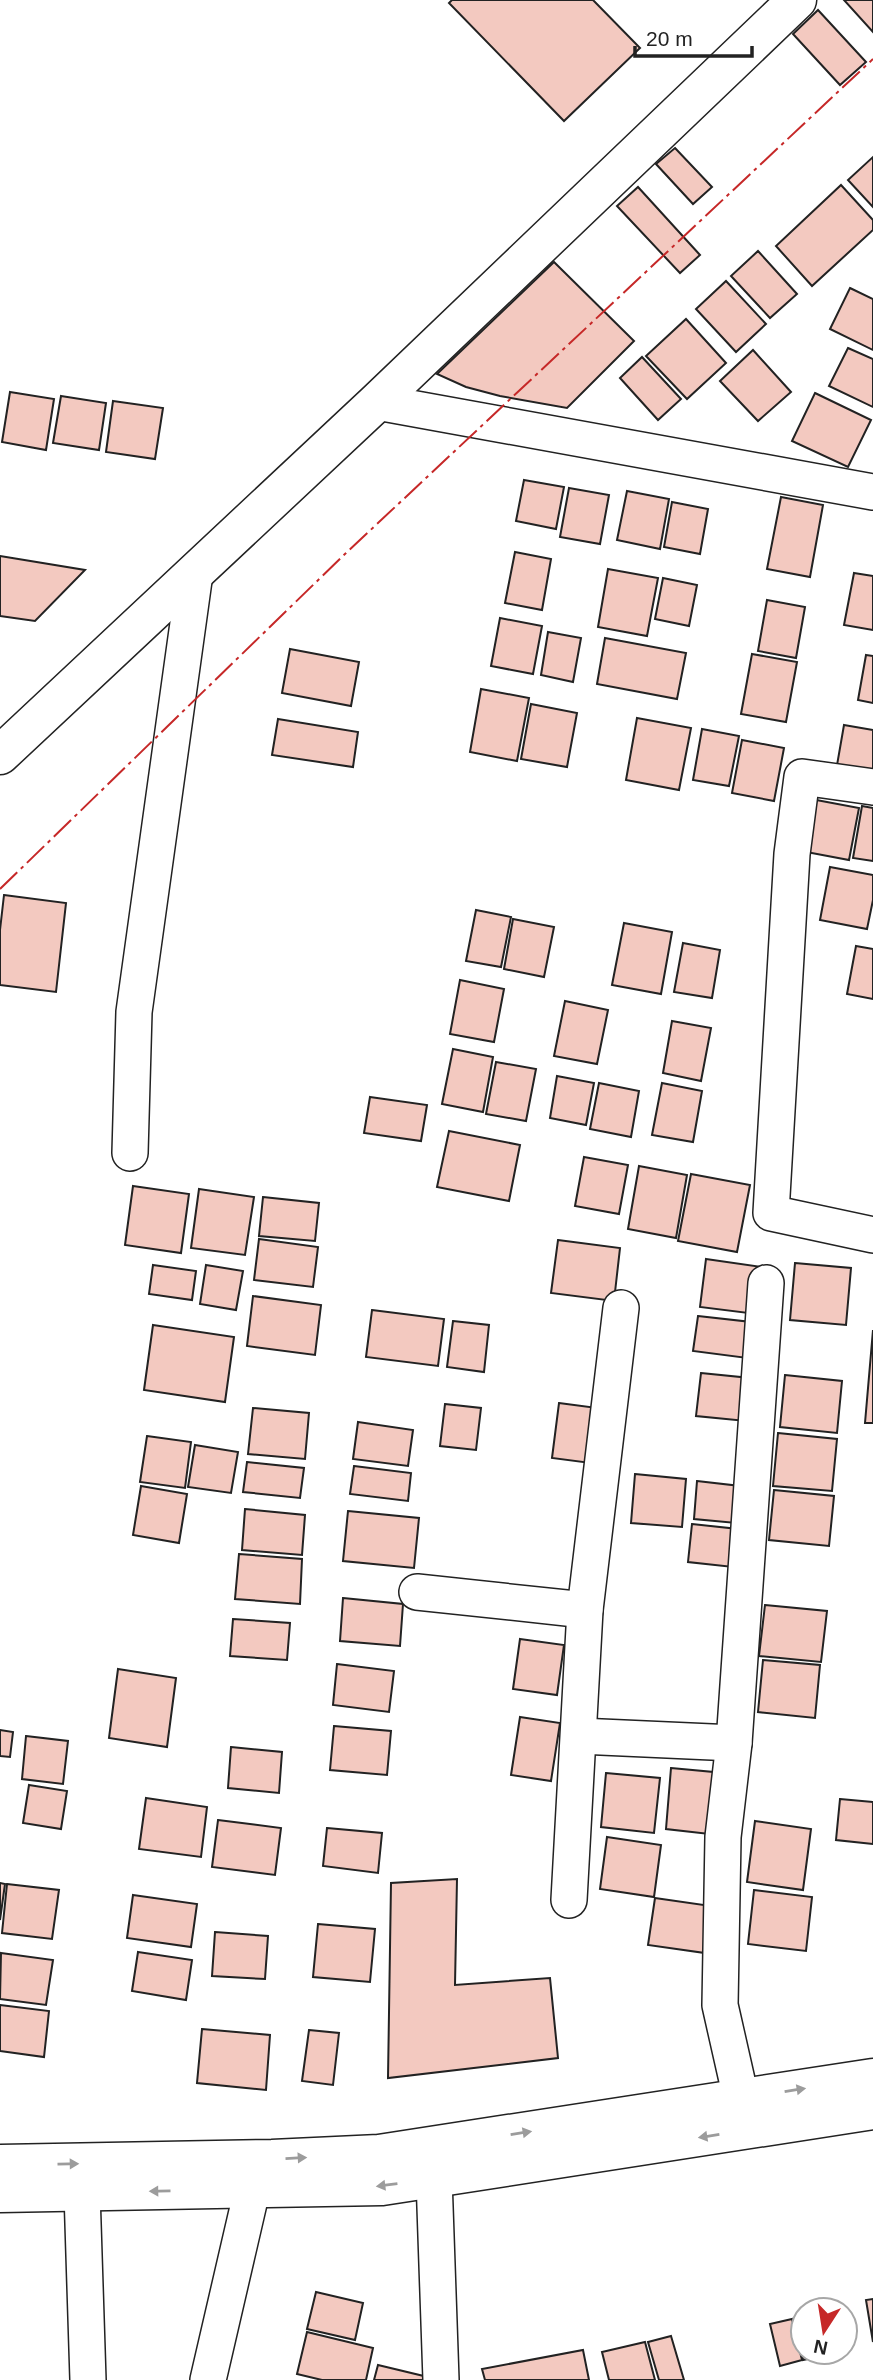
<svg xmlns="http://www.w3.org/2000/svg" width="873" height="2380" font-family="Helvetica,sans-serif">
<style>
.building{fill:#f3c9c0;stroke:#222;stroke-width:2}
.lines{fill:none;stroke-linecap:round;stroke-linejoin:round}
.minor-casing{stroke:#222;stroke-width:38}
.tertiary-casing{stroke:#222;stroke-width:41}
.secondary-casing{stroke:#222;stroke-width:41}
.minor{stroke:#fff;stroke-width:35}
.tertiary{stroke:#fff;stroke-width:38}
.secondary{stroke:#fff;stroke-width:38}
.power{stroke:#c62828;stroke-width:2;stroke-dasharray:24 5 3.5 5;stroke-linecap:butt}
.oneway{fill:#9c9c9c}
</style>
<rect width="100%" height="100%" fill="#fff"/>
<!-- building -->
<g class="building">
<polygon points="452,0 593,0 640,48 564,121 449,3"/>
<polygon points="844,0 873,0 873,32"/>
<polygon points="818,10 866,62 840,85 793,34"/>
<polygon points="675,148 712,187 693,204 656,164"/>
<polygon points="873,157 873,207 848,180"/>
<polygon points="841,185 873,220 873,230 812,286 776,246"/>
<polygon points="638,187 700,255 680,273 617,206"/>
<polygon points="758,251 797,294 770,318 731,276"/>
<polygon points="554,262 634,341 567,408 500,396 466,387 437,374"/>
<polygon points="726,281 766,324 736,352 696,309"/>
<polygon points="850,288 873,299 873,350 830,329"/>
<polygon points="686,319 726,363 687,399 646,356"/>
<polygon points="848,348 873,359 873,407 829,386"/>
<polygon points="753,350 791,392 758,421 720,381"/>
<polygon points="642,357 681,399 658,420 620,378"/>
<polygon points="10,392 54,399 46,450 2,442"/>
<polygon points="815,393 871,420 848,467 792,441"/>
<polygon points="61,396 106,403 99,450 53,443"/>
<polygon points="113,401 163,408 155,459 106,452"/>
<polygon points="524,480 564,487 556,529 516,521"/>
<polygon points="569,488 609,495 600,544 560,537"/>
<polygon points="627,491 669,499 660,549 617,540"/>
<polygon points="781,497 823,505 810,577 767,569"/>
<polygon points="672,502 708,509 700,554 664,547"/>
<polygon points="515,552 551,559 542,610 505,603"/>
<polygon points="0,556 85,570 35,621 0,616"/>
<polygon points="608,569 658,578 647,636 598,627"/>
<polygon points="854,573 873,576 873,630 844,625"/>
<polygon points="663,578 697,585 689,626 655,619"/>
<polygon points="767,600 805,607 796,658 758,651"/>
<polygon points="500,618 542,626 533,674 491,666"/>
<polygon points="548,632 581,638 573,682 541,675"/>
<polygon points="605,638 686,653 677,699 597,684"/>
<polygon points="290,649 359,662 351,706 282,693"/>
<polygon points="752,654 797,662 786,722 741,714"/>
<polygon points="866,655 873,656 873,703 858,700"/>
<polygon points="481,689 529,698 517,761 470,752"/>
<polygon points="531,704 577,713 567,767 521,759"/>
<polygon points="637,718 691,728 679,790 626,780"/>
<polygon points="278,719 358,732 353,767 272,755"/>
<polygon points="844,725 873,730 873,778 836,771"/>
<polygon points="702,729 739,736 729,786 693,780"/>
<polygon points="742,740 784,748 774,801 732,793"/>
<polygon points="811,799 859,808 849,860 801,851"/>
<polygon points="862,806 873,808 873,861 853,858"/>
<polygon points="830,867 873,875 873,900 867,929 820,920"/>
<polygon points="4,895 66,903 56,992 0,985 0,930"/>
<polygon points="476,910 511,917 501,967 466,961"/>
<polygon points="513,919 554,927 544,977 504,969"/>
<polygon points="624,923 672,932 661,994 612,985"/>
<polygon points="683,943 720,950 712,998 674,992"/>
<polygon points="856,946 873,949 873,999 847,994"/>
<polygon points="460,980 504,989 494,1042 450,1034"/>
<polygon points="565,1001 608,1010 597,1064 554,1056"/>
<polygon points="672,1021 711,1028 701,1081 663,1073"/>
<polygon points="453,1049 493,1057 483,1112 442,1104"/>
<polygon points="496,1062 536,1069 526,1121 486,1114"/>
<polygon points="557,1076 594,1083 586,1125 550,1118"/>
<polygon points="599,1083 639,1091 631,1137 590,1129"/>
<polygon points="662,1083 702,1091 693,1142 652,1135"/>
<polygon points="370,1097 427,1105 421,1141 364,1133"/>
<polygon points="449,1131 520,1145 509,1201 437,1187"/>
<polygon points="584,1157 628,1165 619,1214 575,1206"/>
<polygon points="639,1166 687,1175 676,1238 628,1229"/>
<polygon points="691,1174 750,1185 737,1252 678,1241"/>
<polygon points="133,1186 189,1194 181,1253 125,1245"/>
<polygon points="199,1189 254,1197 245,1255 191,1248"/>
<polygon points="263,1197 319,1203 315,1241 259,1236"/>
<polygon points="259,1239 318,1247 313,1287 254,1280"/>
<polygon points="558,1240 620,1248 614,1301 551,1293"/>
<polygon points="706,1259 762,1267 756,1314 700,1307"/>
<polygon points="795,1263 851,1268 846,1325 790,1320"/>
<polygon points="153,1265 196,1271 192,1300 149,1294"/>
<polygon points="206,1265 243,1271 236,1310 200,1304"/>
<polygon points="253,1296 321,1305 315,1355 247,1346"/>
<polygon points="372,1310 444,1319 438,1366 366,1357"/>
<polygon points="698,1316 751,1322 747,1358 693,1351"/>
<polygon points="453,1321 489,1325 484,1372 447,1367"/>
<polygon points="153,1325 234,1337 225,1402 144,1390"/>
<polygon points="873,1330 873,1423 865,1423"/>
<polygon points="701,1373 750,1378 746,1421 696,1416"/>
<polygon points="785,1375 842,1381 837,1433 780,1427"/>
<polygon points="559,1403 605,1409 598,1464 552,1458"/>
<polygon points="445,1404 481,1408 476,1450 440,1446"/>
<polygon points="253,1408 309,1413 305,1459 248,1454"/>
<polygon points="358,1422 413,1430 408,1466 353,1459"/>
<polygon points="778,1433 837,1439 832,1491 773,1486"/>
<polygon points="147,1436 191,1442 185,1488 140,1482"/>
<polygon points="195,1445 238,1452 231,1493 188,1487"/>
<polygon points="247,1462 304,1468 300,1498 243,1492"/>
<polygon points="354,1466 411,1473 408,1501 350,1494"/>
<polygon points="635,1474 686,1479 682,1527 631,1523"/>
<polygon points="697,1481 740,1486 736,1523 694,1519"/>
<polygon points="141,1486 187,1494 179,1543 133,1535"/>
<polygon points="774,1490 834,1496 829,1546 769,1540"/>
<polygon points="245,1509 305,1515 302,1555 242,1550"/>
<polygon points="348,1511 419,1518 414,1568 343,1561"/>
<polygon points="692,1524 738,1529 733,1567 688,1562"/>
<polygon points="239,1554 302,1559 300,1604 235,1599"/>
<polygon points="343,1598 403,1604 400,1646 340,1641"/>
<polygon points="765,1605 827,1611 821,1662 759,1656"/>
<polygon points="233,1619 290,1623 287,1660 230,1656"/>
<polygon points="520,1639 564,1645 557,1695 513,1689"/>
<polygon points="763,1660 820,1665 815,1718 758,1712"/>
<polygon points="337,1664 394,1671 389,1712 333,1705"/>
<polygon points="118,1669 176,1678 167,1747 109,1738"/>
<polygon points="520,1717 560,1723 551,1781 511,1775"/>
<polygon points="334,1726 391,1731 387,1775 330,1770"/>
<polygon points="0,1730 13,1732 10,1757 0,1756"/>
<polygon points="26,1736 68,1741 63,1784 22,1779"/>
<polygon points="231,1747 282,1752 279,1793 228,1788"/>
<polygon points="671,1768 724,1773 718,1835 666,1829"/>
<polygon points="606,1773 660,1778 654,1833 601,1827"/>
<polygon points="29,1785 67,1791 61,1829 23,1823"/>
<polygon points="146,1798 207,1807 201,1857 139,1849"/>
<polygon points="840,1799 873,1802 873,1844 836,1840"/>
<polygon points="218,1820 281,1828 275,1875 212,1867"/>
<polygon points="755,1821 811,1829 803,1890 747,1882"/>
<polygon points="327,1828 382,1833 378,1873 323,1866"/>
<polygon points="607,1837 661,1845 654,1897 600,1889"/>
<polygon points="457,1879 455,1985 550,1978 558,2058 388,2078 391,1883"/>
<polygon points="0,1883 5,1884 0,1920"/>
<polygon points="7,1884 59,1890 52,1939 2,1933"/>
<polygon points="754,1890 812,1897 806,1951 748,1944"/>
<polygon points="133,1895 197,1904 191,1947 127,1938"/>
<polygon points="655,1898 711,1906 705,1953 648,1945"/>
<polygon points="318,1924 375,1929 370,1982 313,1977"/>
<polygon points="215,1932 268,1936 265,1979 212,1976"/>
<polygon points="138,1952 192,1960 186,2000 132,1991"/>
<polygon points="1,1953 53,1960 46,2005 0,1999"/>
<polygon points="0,2005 49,2011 44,2057 0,2051"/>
<polygon points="202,2029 270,2035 266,2090 197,2083"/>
<polygon points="309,2030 339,2033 333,2085 302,2081"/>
<polygon points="316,2292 363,2303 355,2340 307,2329"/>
<polygon points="873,2299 873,2342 866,2300"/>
<polygon points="803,2316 803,2352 831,2352 831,2354 803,2360 794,2318"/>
<polygon points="792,2319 802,2360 780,2366 770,2324"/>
<polygon points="307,2332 373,2348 366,2380 322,2380 297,2374"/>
<polygon points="671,2336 684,2380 659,2380 648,2342"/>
<polygon points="645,2342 655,2380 609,2380 602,2352"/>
<polygon points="583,2350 589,2380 485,2380 482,2369"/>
<polygon points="378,2365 432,2378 431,2380 374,2380"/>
</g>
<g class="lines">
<defs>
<g id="minor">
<polyline points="377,402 873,492"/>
<polyline points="873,787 802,777 792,854 771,1213 873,1235"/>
<polyline points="130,1153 134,1012 195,573"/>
<polyline points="417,1592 585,1610"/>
<polyline points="579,1736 734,1743"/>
<polyline points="569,1900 585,1610 621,1308"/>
<polyline points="741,2098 720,2005 723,1837 734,1743 766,1283"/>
<polyline points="434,2178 441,2380"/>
<polyline points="82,2192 88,2380"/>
<polyline points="208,2380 252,2190"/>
</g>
<polyline id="tertiary" points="0,755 377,402 797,0"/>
<g id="secondary">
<polyline points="0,2164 272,2159 379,2154 873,2078"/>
<polyline points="0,2193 382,2186 873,2110"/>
</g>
</defs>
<!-- minor casing -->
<use href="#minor" class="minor-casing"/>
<!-- tertiary casing -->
<use href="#tertiary" class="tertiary-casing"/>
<!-- secondary casing -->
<use href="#secondary" class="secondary-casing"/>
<!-- minor -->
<use href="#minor" class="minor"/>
<!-- tertiary -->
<use href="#tertiary" class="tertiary"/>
<!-- secondary -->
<use href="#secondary" class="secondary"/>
<!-- power -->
<polyline class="power" points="0,889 346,553 873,59"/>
</g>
<!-- one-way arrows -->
<defs><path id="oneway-solid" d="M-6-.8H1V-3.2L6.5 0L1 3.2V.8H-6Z" transform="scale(1.75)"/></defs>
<g class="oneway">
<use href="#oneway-solid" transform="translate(795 2090) rotate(-9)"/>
<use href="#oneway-solid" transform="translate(521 2133) rotate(-9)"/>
<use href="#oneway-solid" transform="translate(709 2136) rotate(171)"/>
<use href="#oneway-solid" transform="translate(296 2158) rotate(-3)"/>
<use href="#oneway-solid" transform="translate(68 2164) rotate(-1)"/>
<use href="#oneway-solid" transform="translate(387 2185) rotate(173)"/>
<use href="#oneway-solid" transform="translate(160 2191) rotate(179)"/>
</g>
<!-- north arrow -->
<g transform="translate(824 2331) rotate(192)"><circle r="33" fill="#ffffff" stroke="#a7a7a7" stroke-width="2"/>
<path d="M0-5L12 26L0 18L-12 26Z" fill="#c62828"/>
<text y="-10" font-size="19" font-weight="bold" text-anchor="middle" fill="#222222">N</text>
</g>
<!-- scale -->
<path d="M635 46v10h117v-10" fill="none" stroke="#222222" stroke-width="3.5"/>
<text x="646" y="46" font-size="21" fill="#222222" stroke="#ffffff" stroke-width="5" paint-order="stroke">20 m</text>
</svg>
